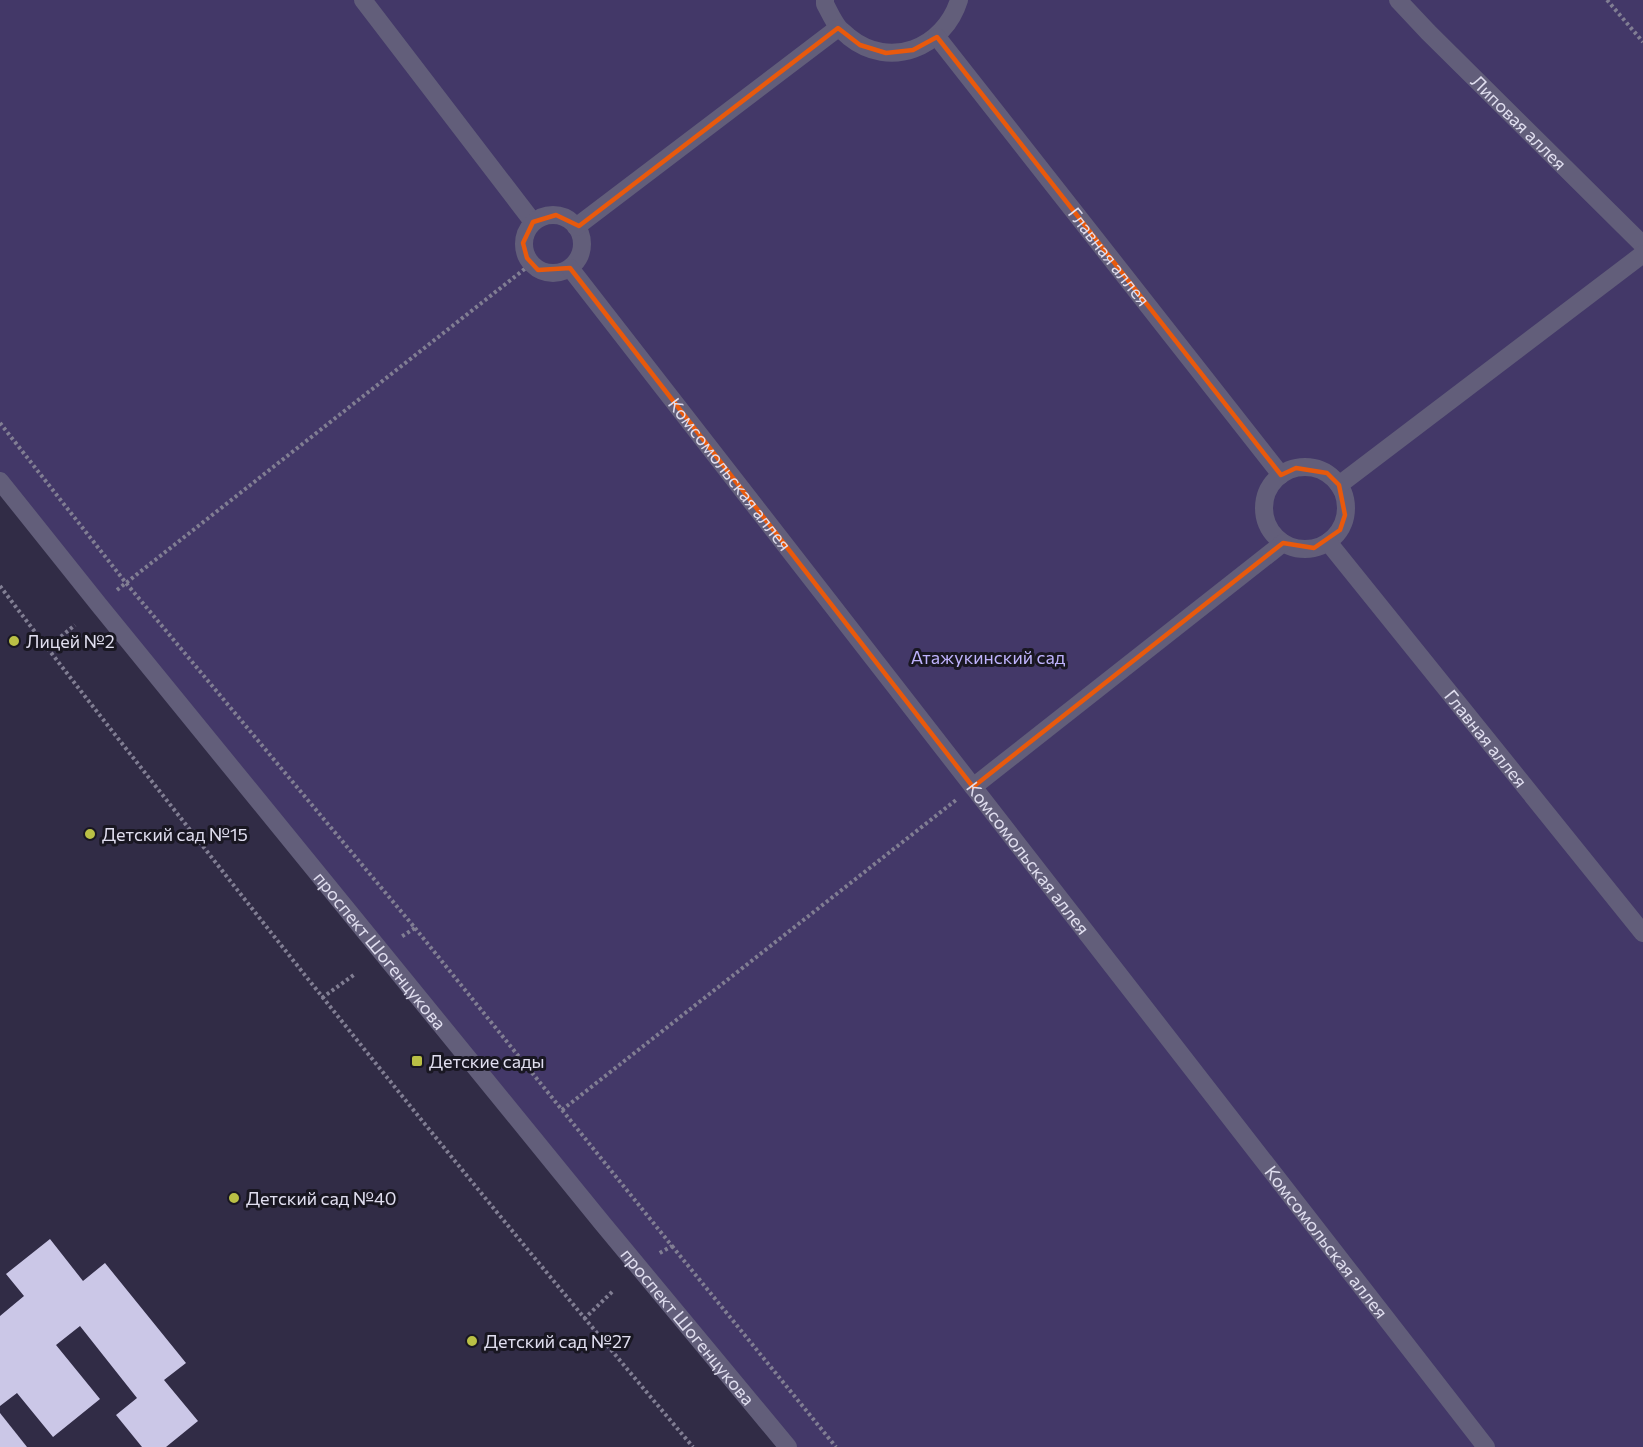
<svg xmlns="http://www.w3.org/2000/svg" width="1643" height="1447" font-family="Commissioner,sans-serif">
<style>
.green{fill:#433868}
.building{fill:#cbc7e7}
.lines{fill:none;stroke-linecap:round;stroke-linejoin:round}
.path{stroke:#817e93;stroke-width:4;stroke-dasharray:3 3;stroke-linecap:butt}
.minor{stroke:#625e7a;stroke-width:18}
.marked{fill:none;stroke:#e8590c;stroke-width:4.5;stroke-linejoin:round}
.poi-dot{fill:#bac045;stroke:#191722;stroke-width:2}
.labels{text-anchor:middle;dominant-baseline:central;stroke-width:6;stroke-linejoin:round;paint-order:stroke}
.street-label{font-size:18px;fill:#e0deef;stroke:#191722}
.poi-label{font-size:18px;fill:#e0deef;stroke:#191722;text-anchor:start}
.park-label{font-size:18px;fill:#bfb3fd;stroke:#191722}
</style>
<rect width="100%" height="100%" fill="#312c46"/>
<!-- green -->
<polygon class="green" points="0,0 1643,0 1643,1447 788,1447 0,481"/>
<!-- building -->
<g class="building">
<polygon points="50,1239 83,1281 105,1263 186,1363 164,1380 198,1421 166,1447 142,1447 116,1415 137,1398 80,1326 56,1345 100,1399 53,1437 17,1393 0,1406 0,1316 24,1296 6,1274"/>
<polygon points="0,1413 27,1447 0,1447"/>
</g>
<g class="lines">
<!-- path -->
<g class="path">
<polyline points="1607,0 1643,42"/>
<polyline points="0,423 126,583 415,928 401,937"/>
<path d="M0,586C65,672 132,756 198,840C359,1045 524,1248 693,1447"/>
<polyline points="117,590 531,264"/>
<polyline points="47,648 75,625"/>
<polyline points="415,928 672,1246 658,1254"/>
<polyline points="322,998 355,974"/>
<polyline points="562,1110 956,800"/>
<polyline points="672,1246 836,1447"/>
<polyline points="584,1319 614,1290"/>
</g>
<!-- minor -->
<g class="minor">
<polyline points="363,0 533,222"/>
<path d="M825,0V4C829,11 833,21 839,28C842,31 846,34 849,37C890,70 944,48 959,0"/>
<path id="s1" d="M1398,0L1428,32L1643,245"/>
<path id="s2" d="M937,37L1281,475"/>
<circle cx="553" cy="244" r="29"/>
<polyline points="576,227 838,28"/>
<path id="s3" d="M570,268L1486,1447"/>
<circle cx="1305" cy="508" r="41"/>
<path id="s4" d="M0,481L99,605L603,1224L788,1447"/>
<polyline points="1339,485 1643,254"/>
<path id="s5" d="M1328,542L1643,933"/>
<polyline points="973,787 1283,543"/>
</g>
</g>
<!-- marked area -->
<path class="marked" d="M838,28L860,45L886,53L913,50L937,37L1281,475L1296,468L1327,473L1339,485L1345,515L1340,530L1314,548L1283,543L973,787L570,268L538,270L527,258L523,243L533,222L556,215L579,226Z"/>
<!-- markers -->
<g class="poi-dot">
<circle cx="14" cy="641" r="6"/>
<circle cx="90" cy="834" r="6"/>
<rect x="411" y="1055" width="12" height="12" rx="3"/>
<circle cx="234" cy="1198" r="6"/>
<circle cx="472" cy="1341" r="6"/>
</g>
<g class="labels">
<!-- street labels -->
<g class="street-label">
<text stroke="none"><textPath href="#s1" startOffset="172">Липовая аллея</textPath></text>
<text stroke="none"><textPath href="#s2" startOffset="279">Главная аллея</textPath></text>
<text stroke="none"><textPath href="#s3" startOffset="261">Комсомольская аллея</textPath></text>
<text stroke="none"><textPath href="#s5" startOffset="252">Главная аллея</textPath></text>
<text stroke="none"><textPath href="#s3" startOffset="747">Комсомольская аллея</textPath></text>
<text stroke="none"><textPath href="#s4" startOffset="604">проспект Шогенцукова</textPath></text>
<text stroke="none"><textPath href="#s3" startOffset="1233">Комсомольская аллея</textPath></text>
<text stroke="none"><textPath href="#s4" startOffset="1090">проспект Шогенцукова</textPath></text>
</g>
<!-- poi labels -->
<g class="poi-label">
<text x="26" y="641">Лицей №2</text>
<text x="102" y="834">Детский сад №15</text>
<text x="429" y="1061">Детские сады</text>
<text x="246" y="1198">Детский сад №40</text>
<text x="484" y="1341">Детский сад №27</text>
</g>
<!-- park labels -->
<g class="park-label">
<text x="988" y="657">Атажукинский сад</text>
</g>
</g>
</svg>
